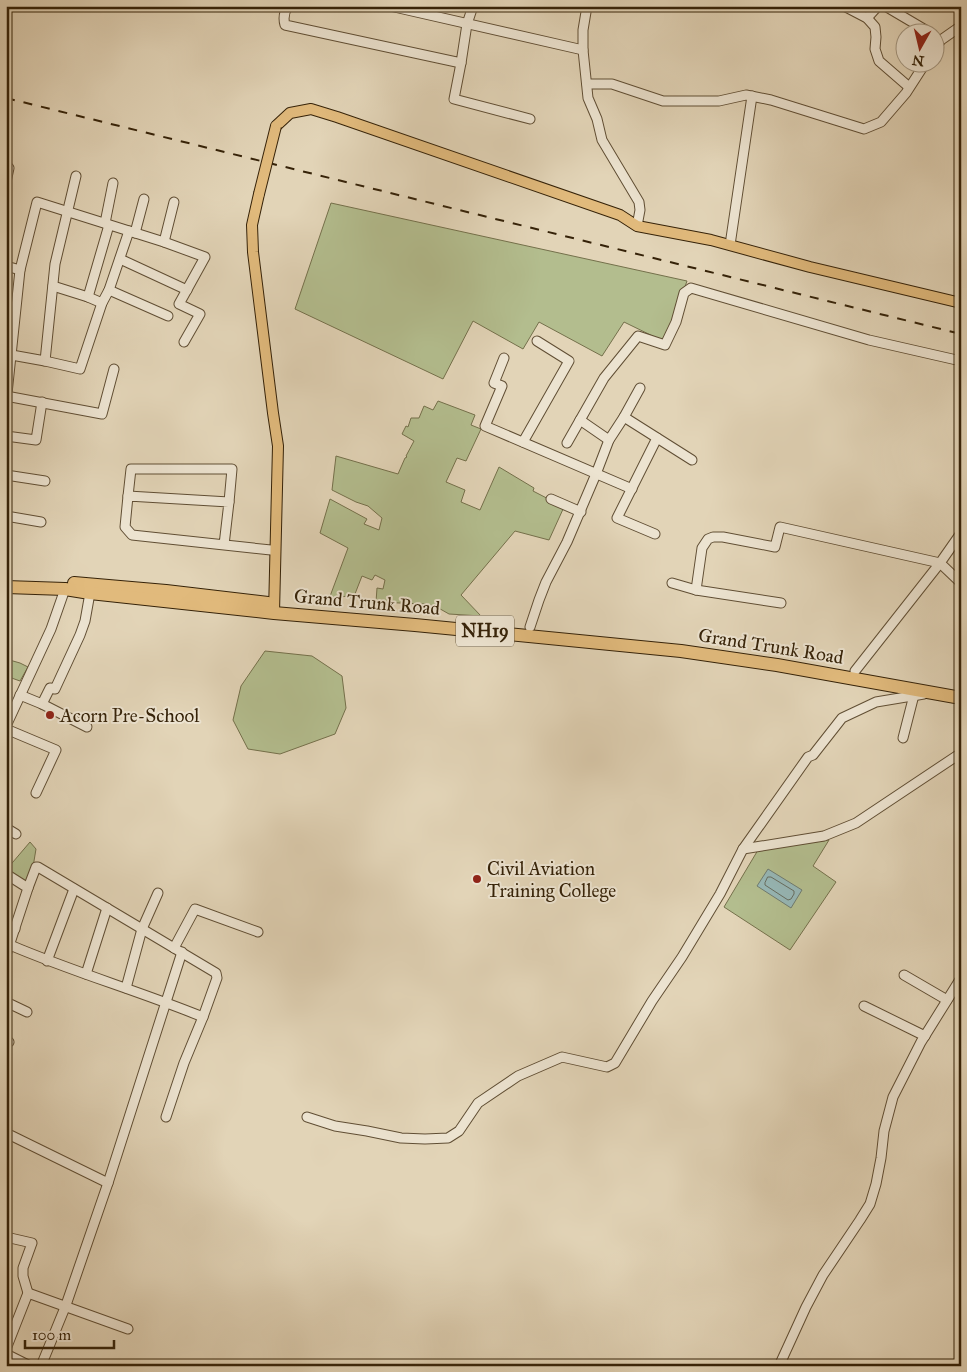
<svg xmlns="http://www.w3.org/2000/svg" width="967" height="1372" font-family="'IM FELL Great Primer',serif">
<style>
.green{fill:#b3bd8e;stroke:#74704b}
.water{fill:#96b7b6;stroke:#6f7b70}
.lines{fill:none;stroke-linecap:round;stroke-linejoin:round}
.shore{stroke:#666c5f;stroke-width:1}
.minor-casing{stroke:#604e34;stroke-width:11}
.major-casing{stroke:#352208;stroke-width:12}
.highway-casing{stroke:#352208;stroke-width:14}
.minor{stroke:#ece3d0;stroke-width:9}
.major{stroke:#e1ba7c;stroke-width:10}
.highway{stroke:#e1ba7c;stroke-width:12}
.rail{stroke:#352208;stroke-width:2;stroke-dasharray:9 9;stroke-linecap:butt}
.major-bridge-casing{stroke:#352208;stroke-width:12;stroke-linecap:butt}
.major-bridge{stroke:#e1ba7c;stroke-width:10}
.poi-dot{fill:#8f2418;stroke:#ece3d0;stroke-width:2}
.labels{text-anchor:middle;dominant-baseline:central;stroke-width:4;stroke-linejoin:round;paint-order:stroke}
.shield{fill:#ece3d0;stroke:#6c5c44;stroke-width:1}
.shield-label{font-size:18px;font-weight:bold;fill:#352208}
.street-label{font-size:19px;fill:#352208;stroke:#ece3d0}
.poi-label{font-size:19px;fill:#352208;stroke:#ece3d0;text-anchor:start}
</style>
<rect width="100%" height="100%" fill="#e2d4b7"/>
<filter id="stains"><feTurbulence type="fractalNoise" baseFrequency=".004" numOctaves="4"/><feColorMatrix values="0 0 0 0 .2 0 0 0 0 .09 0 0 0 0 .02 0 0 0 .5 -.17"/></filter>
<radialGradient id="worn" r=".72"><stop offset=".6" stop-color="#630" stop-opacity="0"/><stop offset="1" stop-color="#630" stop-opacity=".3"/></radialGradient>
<!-- green -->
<g class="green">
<polygon points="331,203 687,281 665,342 624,322 602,356 539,322 523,349 473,321 443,379 295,309"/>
<polygon points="438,401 475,415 471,425 481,429 466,461 457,458 446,482 465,490 461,502 480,510 499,467 534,488 533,491 564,507 549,540 515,531 461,595 481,616 449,614 435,606 424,604 376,602 377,588 383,589 385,580 375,575 372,580 362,576 353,599 347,596 329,599 348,548 320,533 330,499 367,519 364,524 379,530 382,518 368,506 356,502 332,490 336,456 398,474 405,458 407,457 406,456 414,441 402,434 406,426 408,427 411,418 419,418 424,406 433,410"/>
<polygon points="265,651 312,656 342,676 346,708 335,734 280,754 248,749 233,720 241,686"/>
<polygon points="6,659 20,663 28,667 20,681 6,676"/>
<polygon points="829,840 813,866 836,882 790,950 724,907 758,850"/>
<polygon points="30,842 36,849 30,885 7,869"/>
</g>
<!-- water -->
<polygon class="water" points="768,869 802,890 791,908 757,886"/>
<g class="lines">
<!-- shore -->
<polygon class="shore" points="768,877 771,877 794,891 794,894 791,899 788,900 765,885 765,883"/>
<defs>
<g id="minor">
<path d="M288,6C284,12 283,18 285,25L461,63L467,24L473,6"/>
<polyline points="390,6 583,50"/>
<polyline points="587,6 583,30 583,50 588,98 597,119 602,140 639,202 640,210 637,226"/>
<polyline points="844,6 867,18 875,27 876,37 875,49 879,61 909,87"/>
<polyline points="885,6 929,32"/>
<polyline points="867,18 878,6"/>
<polyline points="934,50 941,40 961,26"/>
<polyline points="461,63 454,99 530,119"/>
<polyline points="587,84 612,84 663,101 719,101 746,95 771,100 864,129 881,122 906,93 926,62"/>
<polyline points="6,182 9,168"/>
<polyline points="105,223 113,183"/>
<polyline points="135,233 144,199"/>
<polyline points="164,242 174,202"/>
<polyline points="730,245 752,96"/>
<polyline points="120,259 187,290"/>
<polyline points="6,266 20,270 6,403"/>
<polyline points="20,270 37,202 164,242 205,257 179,304 200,314 184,342"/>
<polyline points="53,286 88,297 102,303"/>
<polyline points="109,290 168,316"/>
<polyline points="88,297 109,225"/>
<polyline points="6,354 45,361 80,369 102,303 109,290 129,231"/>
<polyline points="504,358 494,383 502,386 485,426 632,489"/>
<polyline points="45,361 55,264 76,176"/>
<polyline points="6,396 102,414 114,369"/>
<polyline points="624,417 692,460"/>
<polyline points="580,420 609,440"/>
<polyline points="6,436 36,440 42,402"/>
<polyline points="523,442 569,361 537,341"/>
<polyline points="567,443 604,378 638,336 665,345 676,322 684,293 691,288 869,340 961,361"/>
<polyline points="6,475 45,481"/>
<polyline points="128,496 131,469 232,469 229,502"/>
<polyline points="551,499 581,512"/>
<polyline points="6,516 41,522"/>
<polyline points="655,534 617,518 657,438"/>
<polyline points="224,545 229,502 128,496 125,527 132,535 271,550 275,551"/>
<polyline points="672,583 696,590 781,603"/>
<polyline points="696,590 702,548 708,539 713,537 723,537 775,547 780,527 940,563 961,583"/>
<polyline points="530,627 539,600 546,582 567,542 596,474 609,440 624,417 640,388"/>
<polyline points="855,671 940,563 961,533"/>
<polyline points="20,695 42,704 87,727"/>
<polyline points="42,704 50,688 55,689 80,635 85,621 90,593"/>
<polyline points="6,726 51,629 65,589"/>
<polyline points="6,729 56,750 36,793"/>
<polyline points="903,738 914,695"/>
<polyline points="6,828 16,834"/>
<polyline points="743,849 824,836 856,823 961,753"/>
<polyline points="6,874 28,888 6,955"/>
<polyline points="28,888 36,867 38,867 216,973 217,978 203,1017 184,1063 166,1117"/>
<polyline points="6,923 15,929"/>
<path d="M10,945C73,972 139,991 203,1017"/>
<polyline points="174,948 195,909 258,932"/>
<polyline points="47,961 74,889"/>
<polyline points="86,974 107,908"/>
<polyline points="904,975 947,1000"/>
<polyline points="126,988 142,929 158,893"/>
<polyline points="6,1002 27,1012"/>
<polyline points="864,1006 925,1036"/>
<polyline points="6,1041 9,1042"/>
<polyline points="307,1117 335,1126 367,1131 401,1138 425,1139 448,1138 459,1131 478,1103 518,1076 562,1057 607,1067 615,1063 652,1001 682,957 720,894 743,849 808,757 813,755 842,718 876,702 924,694"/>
<polyline points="6,1133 108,1183"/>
<polyline points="6,1237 32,1243 23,1268 23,1276 28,1293"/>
<polyline points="6,1349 28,1293 128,1329"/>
<polyline points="6,1354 30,1366"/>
<polyline points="41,1366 66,1305 108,1183 182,952"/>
<polyline points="779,1366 806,1307 823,1275 860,1220 870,1204 876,1184 881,1158 884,1131 893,1097 921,1042 961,978"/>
</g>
<g id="major">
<polyline points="276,126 290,113 311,109 337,117 620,215 637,226 711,240 810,267 961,303"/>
<polyline points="259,194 252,225 253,252 273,413 278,446 274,613"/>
</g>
<g id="highway">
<polyline points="74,583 166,591 268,603"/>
<polyline points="6,587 65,589 90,593 274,613 415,625 681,651 777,665 961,698"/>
</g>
</defs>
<!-- minor casing -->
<use href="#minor" class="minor-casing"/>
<!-- major casing -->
<use href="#major" class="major-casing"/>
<!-- highway casing -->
<use href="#highway" class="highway-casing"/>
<!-- minor -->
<use href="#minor" class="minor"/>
<!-- major -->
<use href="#major" class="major"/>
<!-- highway -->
<use href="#highway" class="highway"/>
<!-- rail -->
<polyline class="rail" points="6,98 961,334"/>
<defs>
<polyline id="major-bridge" points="259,194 276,126"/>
</defs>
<!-- major-bridge casing -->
<use href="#major-bridge" class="major-bridge-casing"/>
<!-- major-bridge -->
<use href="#major-bridge" class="major-bridge"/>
</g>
<!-- markers -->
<g class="poi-dot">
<circle cx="50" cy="715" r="5"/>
<circle cx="477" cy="879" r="5"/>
</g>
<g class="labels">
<!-- shield labels -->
<rect class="shield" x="456" y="615.5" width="58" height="31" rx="4"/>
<g class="shield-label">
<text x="485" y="631">NH19</text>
</g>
<!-- street labels -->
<g class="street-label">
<text transform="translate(367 602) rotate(5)">Grand Trunk Road</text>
<text transform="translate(771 646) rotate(9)">Grand Trunk Road</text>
</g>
<!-- poi labels -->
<g class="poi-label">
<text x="60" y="715">Acorn Pre-School</text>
<text x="487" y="868">Civil Aviation<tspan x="487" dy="22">Training College</tspan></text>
</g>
</g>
<!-- margin -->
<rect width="967" height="1372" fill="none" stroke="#e2d4b7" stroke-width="25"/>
<rect x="8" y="8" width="952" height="1357" fill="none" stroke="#352208" stroke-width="2.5"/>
<rect x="12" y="12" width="942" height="1347" fill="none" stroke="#352208"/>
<!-- north arrow -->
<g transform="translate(920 48) rotate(188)"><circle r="24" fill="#ece3d0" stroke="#a39680"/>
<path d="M0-4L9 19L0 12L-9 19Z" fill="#8f2418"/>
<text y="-8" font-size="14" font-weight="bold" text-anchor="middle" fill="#352208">N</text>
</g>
<!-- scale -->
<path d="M25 1340v8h89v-8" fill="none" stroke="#352208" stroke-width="2.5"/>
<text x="32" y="1340" font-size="15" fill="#352208" stroke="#ece3d0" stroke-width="4" paint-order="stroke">100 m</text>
<rect width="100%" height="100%" filter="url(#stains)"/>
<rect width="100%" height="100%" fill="url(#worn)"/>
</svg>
